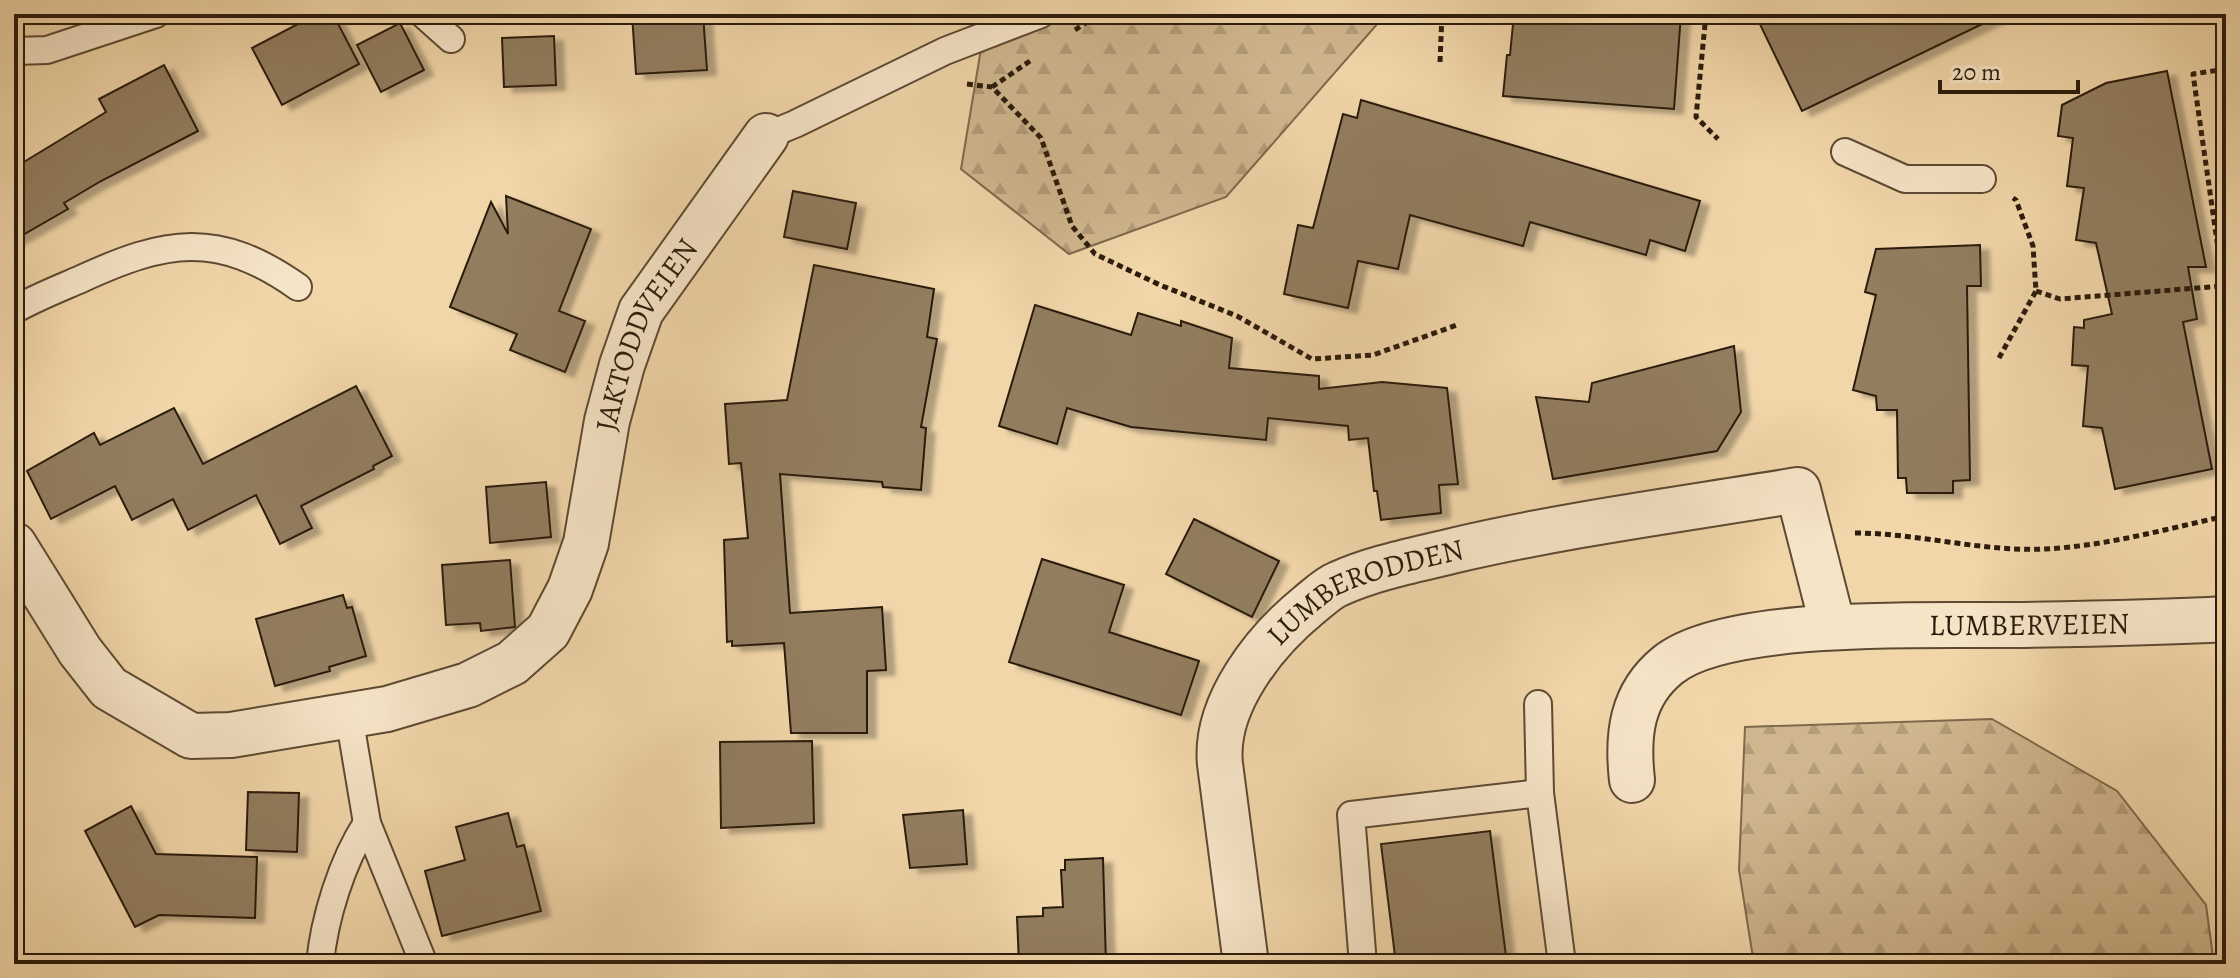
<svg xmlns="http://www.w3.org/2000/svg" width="2240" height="978" font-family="Alegreya,serif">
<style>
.forest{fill:url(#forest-firs);stroke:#7e694d;stroke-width:2}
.building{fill:#927d5e;stroke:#2c1c0c;stroke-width:2;filter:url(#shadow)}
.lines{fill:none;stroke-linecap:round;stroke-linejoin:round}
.service-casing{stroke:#5d4a33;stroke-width:30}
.minor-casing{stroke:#5d4a33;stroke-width:48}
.path{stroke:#2c1c0c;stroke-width:5;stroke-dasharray:6 4;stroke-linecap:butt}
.service{stroke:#f6e4c7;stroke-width:26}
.minor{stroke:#f6e4c7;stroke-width:44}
.labels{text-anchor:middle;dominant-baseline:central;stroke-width:6;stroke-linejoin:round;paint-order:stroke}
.street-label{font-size:30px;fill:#2c1c0c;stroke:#f6e4c7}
</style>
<defs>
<pattern id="forest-firs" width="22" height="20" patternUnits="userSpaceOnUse" patternTransform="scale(2)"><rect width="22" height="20" fill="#d0b68e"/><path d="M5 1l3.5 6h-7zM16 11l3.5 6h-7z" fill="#b39c79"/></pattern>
<filter id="shadow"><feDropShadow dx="9" dy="5" stdDeviation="2" flood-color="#0004"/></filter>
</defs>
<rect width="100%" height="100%" fill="#f1d6a9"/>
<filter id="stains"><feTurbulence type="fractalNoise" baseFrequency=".0025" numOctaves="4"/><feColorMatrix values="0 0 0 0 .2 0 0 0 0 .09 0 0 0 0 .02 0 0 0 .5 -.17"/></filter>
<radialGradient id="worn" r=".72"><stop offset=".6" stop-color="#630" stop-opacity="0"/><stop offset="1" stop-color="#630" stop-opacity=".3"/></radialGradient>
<!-- forest -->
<g class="forest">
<polygon points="1002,14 1386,14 1226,197 1069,254 961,169 982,43"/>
<polygon points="1992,719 2117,791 2206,905 2214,964 1754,964 1739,870 1745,727"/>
</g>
<!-- building -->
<g class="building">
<polygon points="317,14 333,14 359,64 282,105 252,48"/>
<polygon points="632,14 703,14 707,70 636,74"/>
<polygon points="1514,14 1681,14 1674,109 1503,96 1507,55 1510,55"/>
<polygon points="1755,14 2003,14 1802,111"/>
<polygon points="400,23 424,70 381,92 357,45"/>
<polygon points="554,36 556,85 504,87 502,38"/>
<polygon points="164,65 198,131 101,181 64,203 68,209 14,240 14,168 106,112 99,99"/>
<polygon points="2167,71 2206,267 2188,267 2197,319 2183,322 2212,469 2115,489 2102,428 2083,426 2088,366 2072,365 2074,327 2084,328 2084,320 2112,314 2096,243 2076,240 2084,188 2067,186 2073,138 2058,136 2062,105 2106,83"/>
<polygon points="1361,100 1700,201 1685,251 1650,240 1646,255 1530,222 1523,246 1410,215 1398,269 1358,261 1348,308 1284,294 1298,225 1313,228 1343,114 1357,118"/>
<polygon points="793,191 856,203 847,249 784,237"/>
<polygon points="506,196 591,229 559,311 585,321 565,372 510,350 517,334 450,307 491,202 508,234"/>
<polygon points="1980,245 1981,286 1967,286 1970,480 1953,481 1953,493 1907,493 1906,478 1898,478 1897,410 1877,410 1876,396 1853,390 1876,295 1865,292 1876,249"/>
<polygon points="814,265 934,289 927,337 937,339 921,427 926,428 921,490 883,487 882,482 780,474 790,613 882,607 886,670 867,671 867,733 791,733 784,643 732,646 732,641 727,642 724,540 748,538 741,463 729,464 725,404 787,400"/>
<polygon points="1035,305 1131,335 1138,313 1181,326 1181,321 1232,338 1229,368 1319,376 1319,389 1382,382 1447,388 1458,484 1439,485 1441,513 1381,520 1377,491 1374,491 1368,438 1349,440 1348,426 1268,418 1266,440 1131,427 1067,408 1057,444 999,426"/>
<polygon points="1734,346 1741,412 1717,451 1553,479 1536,397 1589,402 1592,383"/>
<polygon points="356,386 392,456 373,466 374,469 301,506 312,528 280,544 256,495 188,530 173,499 132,520 115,486 51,519 27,471 94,433 100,445 174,408 203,464"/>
<polygon points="546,482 551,537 490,543 486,487"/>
<polygon points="1194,519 1279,561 1252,617 1166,574"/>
<polygon points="1042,559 1124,585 1109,632 1199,661 1181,715 1009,662"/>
<polygon points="510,560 515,627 481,631 480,623 446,625 442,565"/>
<polygon points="343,595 347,608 352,607 366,656 329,667 330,671 275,686 256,619"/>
<polygon points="812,741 814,823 721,828 720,742"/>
<polygon points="248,792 299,793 297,852 246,850"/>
<polygon points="131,806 156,854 257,857 255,918 159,915 135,927 85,831"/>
<polygon points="963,810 967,864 910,868 903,815"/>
<polygon points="508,813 517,847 524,845 541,911 442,936 425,871 465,860 456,827"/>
<polygon points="1490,831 1507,964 1396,964 1381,844"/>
<polygon points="1103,858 1106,964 1019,964 1017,917 1043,916 1043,908 1063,907 1061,870 1065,870 1065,860"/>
</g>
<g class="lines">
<defs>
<g id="service">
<polyline points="423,14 451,39"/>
<polyline points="14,51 47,50 156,14"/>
<polyline points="766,136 795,124 945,51 1041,14"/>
<polyline points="1845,152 1905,179 1982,179"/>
<path d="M14,310C35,298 58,289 81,279C166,240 217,230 298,287"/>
<polyline points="1538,704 1540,793 1562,964"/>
<polyline points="349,716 367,823 424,964"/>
<path d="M320,964C324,919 342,861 367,823"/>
<polyline points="1363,964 1351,815 1540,793"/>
</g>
<g id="minor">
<path id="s1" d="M14,545L80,651L109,688L191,736L231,735L387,709L468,685L512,663L548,631L570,589L586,543L607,421L622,365L641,311L766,136"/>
<path id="s2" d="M1632,780C1627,735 1631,695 1668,665C1727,617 1935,626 2014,625C2085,624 2155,623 2226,619"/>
<path id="s3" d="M1246,964L1220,764C1214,704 1265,641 1309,605C1318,598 1328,588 1338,584C1376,567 1416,560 1456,550C1568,524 1683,509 1798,490L1833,627"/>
</g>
</defs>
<!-- service casing -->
<use href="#service" class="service-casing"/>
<!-- minor casing -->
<use href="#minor" class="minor-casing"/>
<!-- path -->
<g class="path">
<polyline points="1706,14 1696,117 1718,139"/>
<polyline points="2223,14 2226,63"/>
<polyline points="1075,30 1099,14"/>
<polyline points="1440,62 1442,14"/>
<polyline points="2226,69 2193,74 2226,304"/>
<polyline points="967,84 992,87 1041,138 1072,226 1095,254 1160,285 1237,316 1312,359 1373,355 1457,325"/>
<polyline points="992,87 1030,61"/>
<polyline points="2036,291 2060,299 2222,286"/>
<polyline points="1999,358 2036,291 2033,246 2016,200 2013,198"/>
<path d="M1855,533C1918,533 1981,552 2045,549C2106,546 2166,529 2226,516"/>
</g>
<!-- service -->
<use href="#service" class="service"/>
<!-- minor -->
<use href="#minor" class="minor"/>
</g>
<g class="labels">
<!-- street labels -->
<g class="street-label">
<text stroke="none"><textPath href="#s1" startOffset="962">JAKTODDVEIEN</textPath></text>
<text stroke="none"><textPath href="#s3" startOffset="448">LUMBERODDEN</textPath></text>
<text stroke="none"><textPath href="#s2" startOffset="494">LUMBERVEIEN</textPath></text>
</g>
</g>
<!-- margin -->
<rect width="2240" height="978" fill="none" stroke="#f1d6a9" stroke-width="48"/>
<rect x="16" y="16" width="2208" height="946" fill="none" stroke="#2c1c0c" stroke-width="4"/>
<rect x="24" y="24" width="2192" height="930" fill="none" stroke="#2c1c0c" stroke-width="2"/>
<!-- scale -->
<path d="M1940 80v12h138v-12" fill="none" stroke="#2c1c0c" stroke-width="4"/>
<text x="1952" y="80" font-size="24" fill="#2c1c0c" stroke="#f6e4c7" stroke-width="6" paint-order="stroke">20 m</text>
<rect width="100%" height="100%" filter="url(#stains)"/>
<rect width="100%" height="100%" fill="url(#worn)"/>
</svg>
